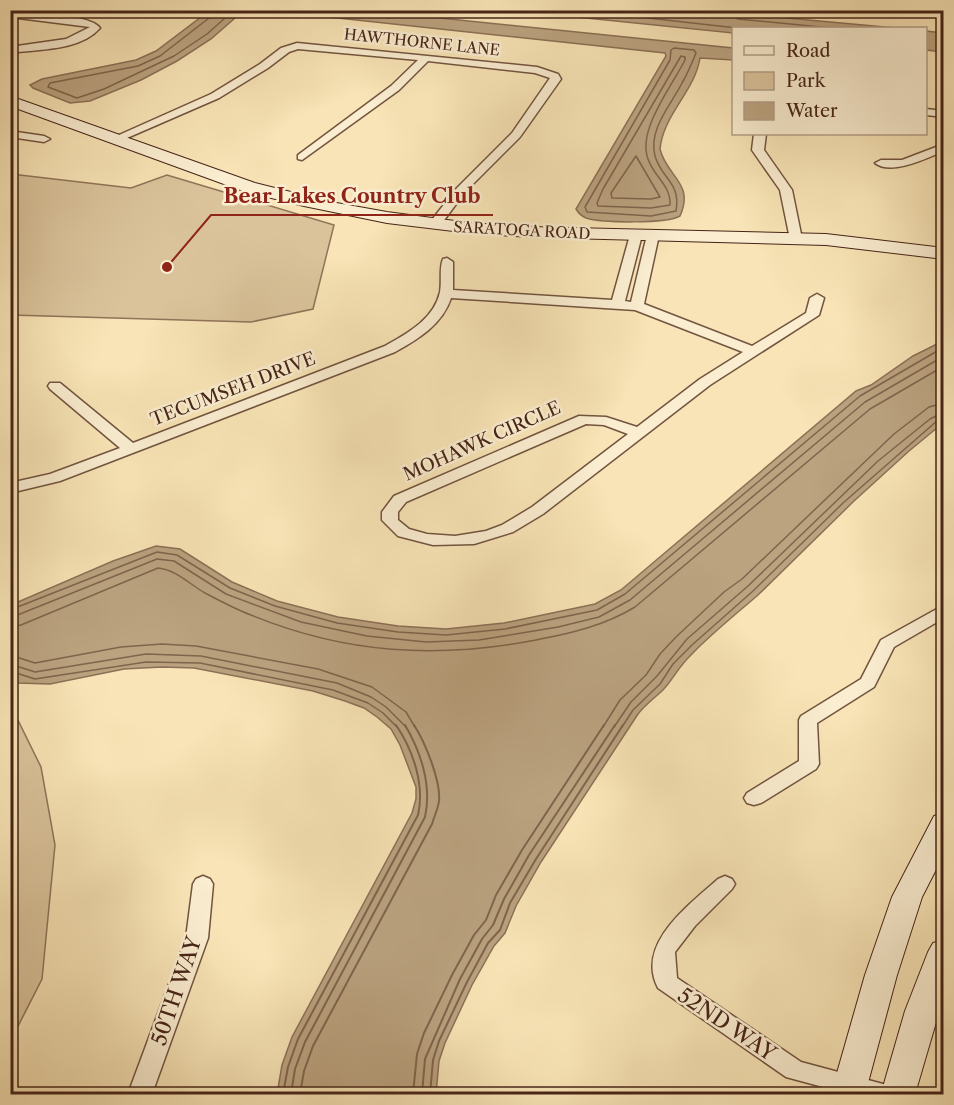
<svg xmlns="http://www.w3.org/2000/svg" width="954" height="1105" font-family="'Libre Caslon Text',serif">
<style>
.green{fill:#dac39b;stroke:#907459;stroke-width:1.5}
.water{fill:#bba380;stroke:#8c7056;stroke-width:1.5}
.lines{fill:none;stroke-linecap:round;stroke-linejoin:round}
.shore-far1{stroke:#80644c;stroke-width:1.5}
.shore{stroke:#80644c;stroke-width:2}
.street-casing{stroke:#72543f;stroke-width:3}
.secondary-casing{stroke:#462417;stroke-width:2}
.street{fill:#faedd0;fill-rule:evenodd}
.secondary{fill:#faedd0;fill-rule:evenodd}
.labels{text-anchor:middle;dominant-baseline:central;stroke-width:5;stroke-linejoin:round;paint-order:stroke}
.far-street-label{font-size:15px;fill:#462417;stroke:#faedd0}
.street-label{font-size:18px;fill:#462417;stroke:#faedd0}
.near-street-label{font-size:21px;fill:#462417;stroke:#faedd0}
.leader{fill:none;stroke:#8f2418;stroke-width:2}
.callout-dot{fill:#8f2418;stroke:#faedd0;stroke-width:2}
.callout-label{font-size:20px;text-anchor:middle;font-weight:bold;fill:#8f2418;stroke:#faedd0;stroke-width:5;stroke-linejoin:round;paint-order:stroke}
</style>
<rect width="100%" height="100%" fill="#f8e4b6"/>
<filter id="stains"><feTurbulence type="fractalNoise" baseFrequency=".00333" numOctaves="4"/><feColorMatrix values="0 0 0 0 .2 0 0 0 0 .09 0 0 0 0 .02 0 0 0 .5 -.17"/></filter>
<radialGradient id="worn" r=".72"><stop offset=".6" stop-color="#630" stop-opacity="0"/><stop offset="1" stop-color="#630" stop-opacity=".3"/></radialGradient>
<!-- green -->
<g class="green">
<polygon points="11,174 131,188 167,175 334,225 313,309 251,322 11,315"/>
<polygon points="11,706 41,767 55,845 42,979 11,1040"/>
</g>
<!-- water -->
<g class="water">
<polygon points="209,11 243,11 211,39 177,61 141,80 90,101 70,103 33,88 30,85 42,79 136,60 156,51"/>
<path d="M272,11H372L733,48V60L700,58C695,91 663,115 660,149C666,176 695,183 680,216C667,224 602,223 586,218C581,216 579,214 576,209L666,56L665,53Z"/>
<polygon points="709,11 896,28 734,28 733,33 517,11"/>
<polygon points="926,31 943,33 943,52 926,50"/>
<path d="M943,341V423L909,451L854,501L758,595C735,615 712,633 691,655C679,666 672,681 662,691C653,699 645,705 638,714L541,862L516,906L505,933L494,946L472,985L445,1043L439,1061L436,1094H277L282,1065L292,1037L412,813L416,799V787L400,745L391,729L377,717L364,708L345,701L313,691L194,668L162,667L124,669L50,684L18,683L11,675V605L113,561L156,546L180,549L232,582L277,601L338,617L398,626L446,629L504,623L595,604L621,590L856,391L871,385L913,356Z"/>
</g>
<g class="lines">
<!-- shore-far1 -->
<g class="shore-far1">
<polyline points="212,10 209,18 160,56 138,66 50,83 48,87 77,98 104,89 174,56 207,34 234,10"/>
<polyline points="324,10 390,18 393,16 393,10"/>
<polyline points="576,10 737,28"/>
<polyline points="650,10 722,18 725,10"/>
<polyline points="732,10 733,16 738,19 831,28"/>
<path d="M674,48L694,50L696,53C692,63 688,73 682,83C671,105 648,129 655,156C662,180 681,182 676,211L651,216L587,212L585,207L670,60L671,50Z"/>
<path d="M681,56L685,57V60C672,86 637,130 648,159C654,177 671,185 670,205L651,208L598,206L597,203L603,189Z"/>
<polygon points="636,156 660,197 651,199 612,198 611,193"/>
<polyline points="10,610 157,552 177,555 230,588 275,606 337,623 398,632 446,635 505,629 597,610 625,594 860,396 944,347"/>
<polyline points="10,618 157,559 174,561 226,594 301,622 367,636 426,642 479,640 558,627 599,617 630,600 865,402 944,356"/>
<path d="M10,627L21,625L158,568C177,570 189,584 205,593C220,601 235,609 251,615C346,654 437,659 536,640C571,633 604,626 635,607L870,409L944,366"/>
<polyline points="10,655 35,663 121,647 162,644 196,646 318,669 372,687 406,712 415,727"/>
<polyline points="10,664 35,672 146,654 201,656 337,683 371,697 386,707 406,727"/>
<polyline points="10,671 35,679 146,662 200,663 333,690 368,703 383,713 397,727"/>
<polyline points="603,727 620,700 646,675 660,654 676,637 724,592 742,579 894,434 929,407 944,403"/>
<polyline points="614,727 631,702 657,676 687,639 748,586 878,461 930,419 944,412"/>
<polyline points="622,727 633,710 660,684 673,664 692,645 753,591 843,503 938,420 944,419"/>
</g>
<!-- shore -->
<g class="shore">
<path d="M283,1094L288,1067L298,1039L418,815C425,785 413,750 396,725"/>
<path d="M291,1094L295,1069L305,1042L425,817C432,786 421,752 405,725"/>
<path d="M300,1094L304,1071L313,1046L432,824C434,817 438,809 439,801C441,781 425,742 414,725"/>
<polyline points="413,1094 417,1054 424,1033 452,975 474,935 486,920 496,895 522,850 604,725"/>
<polyline points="422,1094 425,1059 460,979 482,939 493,925 504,899 529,855 615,725"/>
<polyline points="430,1094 433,1060 439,1041 467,982 488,943 500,930 510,903 536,859 623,725"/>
</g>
<defs>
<g id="street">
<path d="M10,11C29,13 91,14 100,28C80,51 38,49 10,53V47L66,39L90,27L10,17Z"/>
<polygon points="297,43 537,67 558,74 561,79 520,137 465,192 439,227 431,227 431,221 457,188 512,133 550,78 535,73 428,61 399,90 302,160 298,159 298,155 391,86 418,60 298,49 289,52 268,68 219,98 120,141 116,142 110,139 211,94 260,64 281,48"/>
<polygon points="926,109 944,111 944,117 926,115"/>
<polygon points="10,131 44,136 50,139 44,142 10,137"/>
<polygon points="754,134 766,134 764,150 792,190 802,239 800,242 792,242 790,239 780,190 752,150"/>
<path d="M944,144V151C927,158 891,176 875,163L881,160H902Z"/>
<path d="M636,231L642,235L625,301L631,302L647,235L653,231L659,235L644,304L752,346L806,313L810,298L817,294L824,298L819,315L710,385L543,514L513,532L474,544L433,545L398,536L382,520V512L394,496L579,416L606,417L637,427L700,379L743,352L635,310L451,298C442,325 418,339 395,352L60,481L10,493V483L50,474L120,448L50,389L48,386L50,383H60L133,443L385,346C408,333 434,319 440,292C442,281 439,268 443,259L447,258L453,262V290L612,300L630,235ZM586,424L604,425L628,434L532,507L502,525L486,531L455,536L427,534L409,529L398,520V512L406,502Z"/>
<polygon points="944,605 944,618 894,647 874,687 817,723 819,764 816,769 761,803 754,805 747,803 744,798 747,793 799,761 799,720 801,716 861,679 881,640"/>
<polygon points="203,876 210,879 213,884 208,938 152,1094 128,1094 186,938 193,884 196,879"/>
<path d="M725,876L732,879L735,884L732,889L695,926L675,952L677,978L801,1062L883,1084L891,1087L895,1094H849L786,1077L658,988C635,944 689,905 718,879Z"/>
</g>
<g id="secondary">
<polygon points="10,96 255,183 331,202 387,212 470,223 529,227 826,234 944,248 944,259 826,245 529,237 470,233 387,223 304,206 243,191 10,106"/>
<polygon points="944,813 944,854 922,897 897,975 865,1094 831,1094 865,975 892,897 934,816"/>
<polygon points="944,940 944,995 915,1094 881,1094 905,1011 928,952 933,943"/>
</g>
</defs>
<!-- street casing -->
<use href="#street" class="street-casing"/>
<!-- secondary casing -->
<use href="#secondary" class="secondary-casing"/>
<!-- street -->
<use href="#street" class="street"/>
<!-- secondary -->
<use href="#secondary" class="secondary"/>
</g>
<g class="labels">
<!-- far-street labels -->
<g class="far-street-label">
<text transform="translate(422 42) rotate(6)">HAWTHORNE LANE</text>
<text transform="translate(522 230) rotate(3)">SARATOGA ROAD</text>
</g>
<!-- street labels -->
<g class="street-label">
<text transform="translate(233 389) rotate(-21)">TECUMSEH DRIVE</text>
<text transform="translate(482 441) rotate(-24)">MOHAWK CIRCLE</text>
</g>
<!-- near-street labels -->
<g class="near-street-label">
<text transform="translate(176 991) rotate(-71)">50TH WAY</text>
<text transform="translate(727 1024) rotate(34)">52ND WAY</text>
</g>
</g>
<!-- callouts -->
<path class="leader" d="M167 267L211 215H493"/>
<circle class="callout-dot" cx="167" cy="267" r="6"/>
<g class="callout-label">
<text x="352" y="203">Bear Lakes Country Club</text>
</g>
<!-- margin -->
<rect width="954" height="1105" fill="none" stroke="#f8e4b6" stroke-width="36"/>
<rect x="12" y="12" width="930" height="1081" fill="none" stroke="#462417" stroke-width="3"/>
<rect x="18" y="18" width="918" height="1069" fill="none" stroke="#462417" stroke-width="1.5"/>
<!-- legend -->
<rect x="732" y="27" width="195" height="108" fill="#faedd0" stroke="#b29d86" stroke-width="1.5"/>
<rect x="744" y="46" width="30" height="9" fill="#faedd0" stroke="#b29d86" stroke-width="1.5"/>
<text x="786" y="57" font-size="18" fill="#462417">Road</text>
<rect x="744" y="72" width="30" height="18" fill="#dac39b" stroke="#b29d86" stroke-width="1.5"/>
<text x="786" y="87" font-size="18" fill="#462417">Park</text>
<rect x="744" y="102" width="30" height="18" fill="#bba380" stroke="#b29d86" stroke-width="1.5"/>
<text x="786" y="117" font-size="18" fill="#462417">Water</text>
<rect width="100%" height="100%" filter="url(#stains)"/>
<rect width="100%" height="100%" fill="url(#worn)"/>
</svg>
